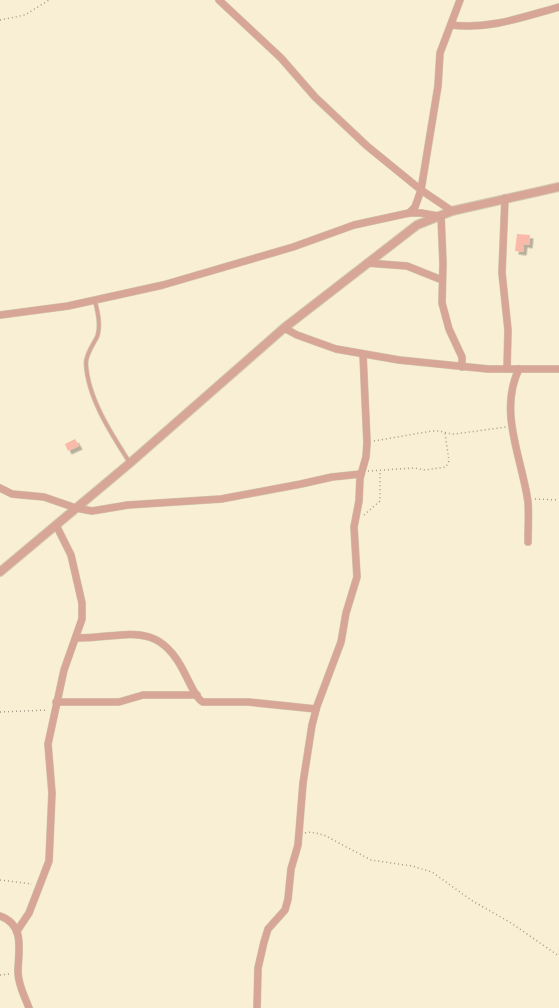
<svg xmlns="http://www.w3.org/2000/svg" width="559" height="1008" font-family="'PT Sans Narrow',sans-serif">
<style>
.building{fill:#f9baa9;filter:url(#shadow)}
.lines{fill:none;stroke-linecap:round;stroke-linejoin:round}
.service-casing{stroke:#d3cab3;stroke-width:5}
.minor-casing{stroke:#d3cab3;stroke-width:8}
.tertiary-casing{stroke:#d3cab3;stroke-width:10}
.path{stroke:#a29a88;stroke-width:1.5;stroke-dasharray:1 3;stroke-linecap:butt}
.service{stroke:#d7a697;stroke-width:3.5}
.minor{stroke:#d7a697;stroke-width:7}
.tertiary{stroke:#d7a697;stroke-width:8}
</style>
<defs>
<filter id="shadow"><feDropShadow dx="3.5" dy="3.5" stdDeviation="0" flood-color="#0004"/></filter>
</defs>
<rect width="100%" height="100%" fill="#f9efd5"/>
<!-- building -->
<g class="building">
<polygon points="517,234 530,235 529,245 524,244 523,252 515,251"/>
<polygon points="75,439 79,446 68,451 65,444"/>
</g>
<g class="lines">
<defs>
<path id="service" d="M95,301C98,313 101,326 97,337C93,345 86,354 86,363C87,397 112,435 130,463"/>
<g id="minor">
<polyline points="219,0 281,58 315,97 367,146 421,190 452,211"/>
<path d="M451,25C488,30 523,17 559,7"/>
<polyline points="505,198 502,273 508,330 507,369"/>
<polyline points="409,213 415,207 421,190 438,86 440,53 460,0"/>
<polyline points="441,215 443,263 442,303 449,329 462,357 462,367"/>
<polyline points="367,263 407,266 442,280"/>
<polyline points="0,315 68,306 163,285 293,247 354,225 409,213 421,213 438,216"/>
<polyline points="284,328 297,335 336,349 399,360 488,369 559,369"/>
<path d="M519,369C498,412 522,458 528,502C529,515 528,529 528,542"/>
<polyline points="0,488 12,494 44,497 76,508 92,511 128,505 221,499 301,484 332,477 361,474"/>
<path d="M76,638C123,639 157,617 184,672C188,679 196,699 203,702H248L316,709"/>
<polyline points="56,702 119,702 143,695 197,695"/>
<path d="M0,916C26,925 18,952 18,972C18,985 25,997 29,1008"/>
<polyline points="17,931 29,913 49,861 52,793 48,744 64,670 82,619 82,603 71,555 56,525"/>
<polyline points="257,1008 258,968 264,942 268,929 285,910 288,899 291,869 298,845 303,783 312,725 317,706 341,642 346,613 357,577 354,527 359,501 360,478 366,457 367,443 363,354"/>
</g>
<polyline id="tertiary" points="0,572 130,463 284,328 417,225 452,211 559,187"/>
</defs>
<!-- service casing -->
<use href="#service" class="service-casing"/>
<!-- minor casing -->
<use href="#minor" class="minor-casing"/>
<!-- tertiary casing -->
<use href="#tertiary" class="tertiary-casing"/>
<!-- path -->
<g class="path">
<polyline points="0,20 25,15 49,0"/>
<path d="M374,441L432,431C441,430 446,434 455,434L506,427"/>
<polyline points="368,471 414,468 425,470 446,467 449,461 445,433"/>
<polyline points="535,499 559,500"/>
<polyline points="364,515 380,501 380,471"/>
<polyline points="0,712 48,710"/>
<polyline points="305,833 311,832 324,835 371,860 412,866 432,872 471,900 511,923 559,956"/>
<polyline points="0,880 32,884"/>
<polyline points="0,975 10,974"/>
</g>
<!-- service -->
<use href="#service" class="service"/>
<!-- minor -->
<use href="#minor" class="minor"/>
<!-- tertiary -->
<use href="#tertiary" class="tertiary"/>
</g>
</svg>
